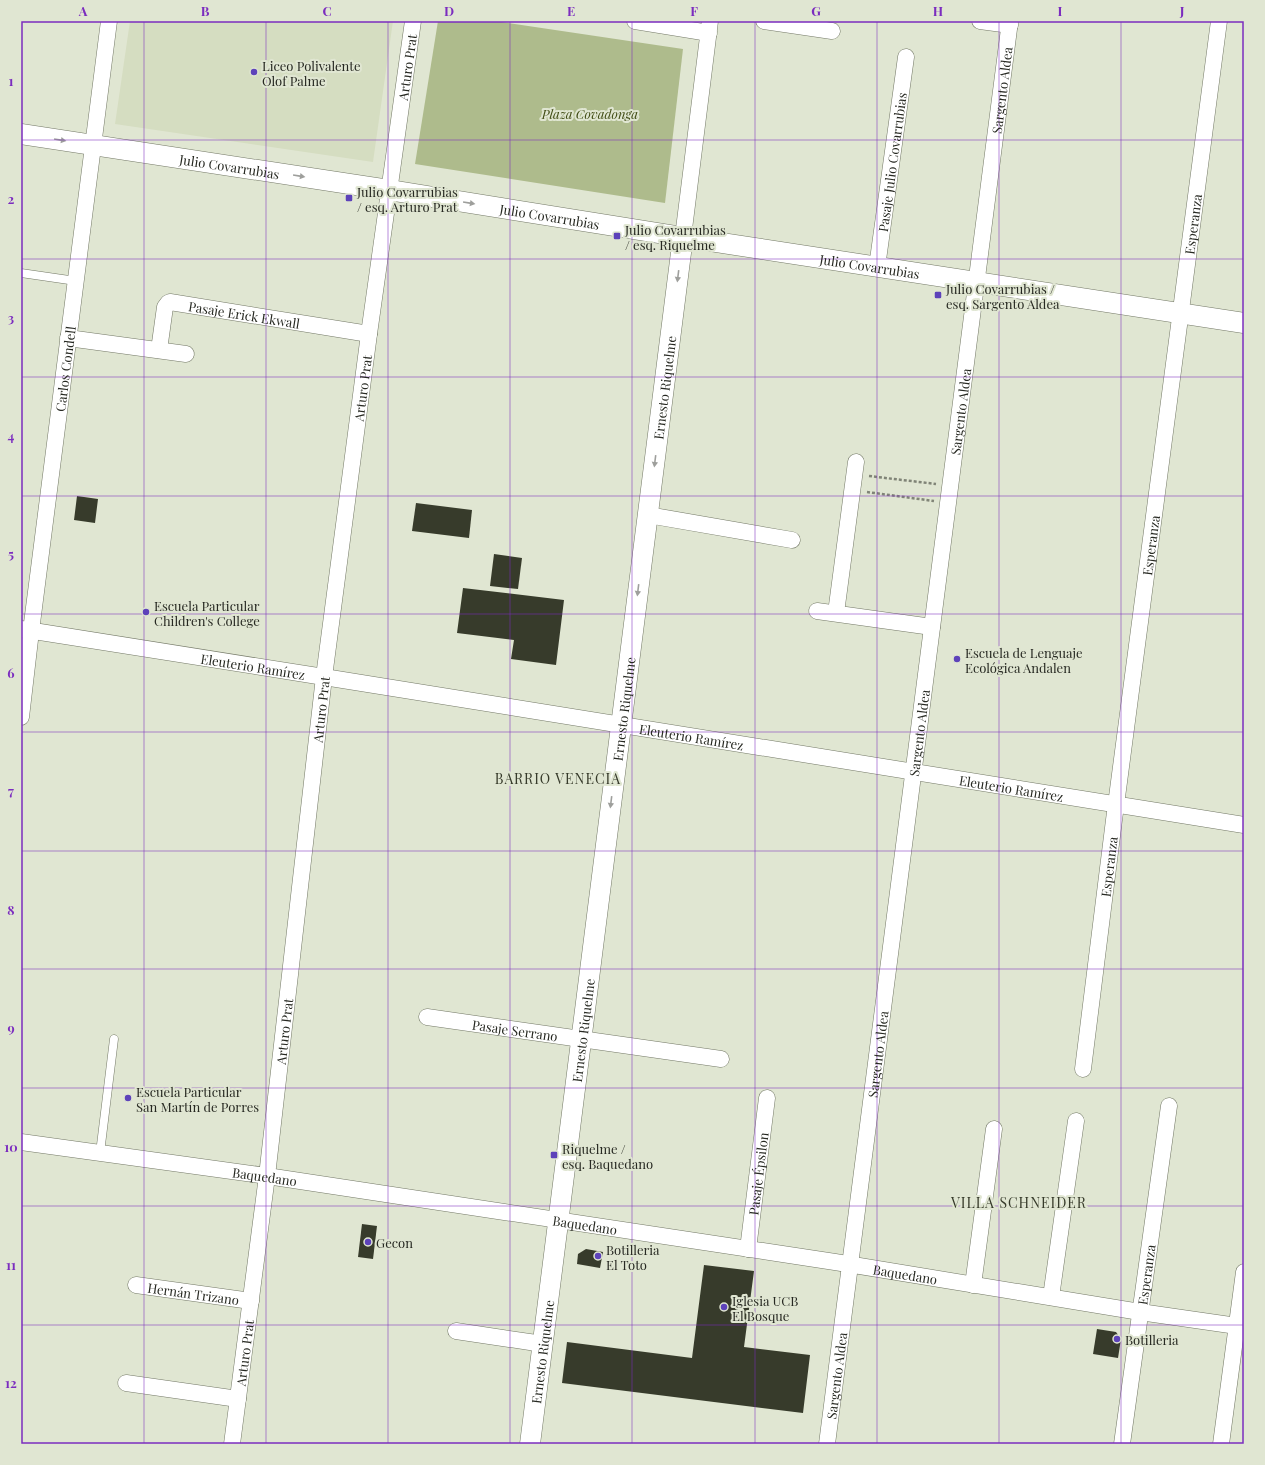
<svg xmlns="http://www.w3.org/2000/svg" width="1265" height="1465" font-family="'Playfair Display',serif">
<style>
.built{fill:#d5ddc1}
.green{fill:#aebb8c}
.building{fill:#373b2b}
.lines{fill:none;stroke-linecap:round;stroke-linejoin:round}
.service-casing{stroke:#737866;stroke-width:9}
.minor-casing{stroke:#737866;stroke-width:17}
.tertiary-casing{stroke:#737866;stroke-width:21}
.path{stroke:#808477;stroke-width:2.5;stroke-dasharray:3 2;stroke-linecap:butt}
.service{stroke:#fff;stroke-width:8}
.minor{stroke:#fff;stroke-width:16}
.tertiary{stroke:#fff;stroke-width:20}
.oneway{fill:#9e9f9c}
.grid{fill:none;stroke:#7b2cbf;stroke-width:1;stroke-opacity:0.55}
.poi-dot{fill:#5d42ba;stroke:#e0e6d2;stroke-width:1.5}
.labels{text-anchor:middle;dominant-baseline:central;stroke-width:4;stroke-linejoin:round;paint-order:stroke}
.poi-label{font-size:13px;fill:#272922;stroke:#e0e6d2;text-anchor:start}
.street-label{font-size:13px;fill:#272922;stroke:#e0e6d2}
.park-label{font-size:13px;font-style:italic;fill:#404c14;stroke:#e0e6d2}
.neighbourhood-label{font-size:14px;letter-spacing:1px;fill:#363a2a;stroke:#e0e6d2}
.neatline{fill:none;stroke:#7b2cbf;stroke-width:1.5}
.grid-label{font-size:13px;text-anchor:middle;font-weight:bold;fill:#7b2cbf}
</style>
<rect width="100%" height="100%" fill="#e0e6d2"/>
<!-- built -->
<polygon class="built" points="130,21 393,21 373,162 115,124"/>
<!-- green -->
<polygon class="green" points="438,21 494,21 683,49 665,203 415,164"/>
<!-- building -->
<g class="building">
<polygon points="77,496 98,499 95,523 74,520"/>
<polygon points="416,503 472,510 469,538 412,531"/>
<polygon points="494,554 522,558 518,589 490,586"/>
<polygon points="463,588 564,600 556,665 511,659 514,640 457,633"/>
<polygon points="362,1224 377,1226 373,1259 358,1257"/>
<polygon points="586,1249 603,1252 600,1268 577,1264 578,1254"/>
<polygon points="704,1265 754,1271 744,1347 810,1355 803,1413 562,1383 567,1342 692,1358"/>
<polygon points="1097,1329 1116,1332 1121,1339 1118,1358 1093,1354"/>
</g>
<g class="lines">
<defs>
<g id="service">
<polyline points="21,273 76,281"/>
<polyline points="100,1153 114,1039"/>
</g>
<g id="minor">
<polyline points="635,21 709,33"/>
<polyline points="764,21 832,31"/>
<polyline points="980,21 1010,25"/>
<polyline points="683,237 710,21"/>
<path id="s1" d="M877,267L906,57"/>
<polyline points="68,338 186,354"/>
<path id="s2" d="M159,350L165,307L168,303L170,302L369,334"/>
<polyline points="648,515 792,540"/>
<polyline points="817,611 932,627"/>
<polyline points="836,613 856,462"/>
<path id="s3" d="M21,629L324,677L1244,825"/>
<path id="s4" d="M21,717L31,631L109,21"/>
<path id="s5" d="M427,1017L721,1059"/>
<path id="s6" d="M1083,1069L1114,820L1219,21"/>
<path id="s7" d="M21,1142L267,1176L835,1262L1140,1312L1244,1327"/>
<path id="s8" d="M748,1249L767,1098"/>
<path id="s9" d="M136,1285L251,1301"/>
<polyline points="973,1285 994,1129"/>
<polyline points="1051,1297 1076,1121"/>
<polyline points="456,1331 543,1344"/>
<polyline points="126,1383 238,1399"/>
<path id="s10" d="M232,1444L267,1176L324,677L369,334L413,21"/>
<path id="s11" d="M827,1444L1010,21"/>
<path id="s12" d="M1122,1444L1169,1106"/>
<polyline points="1221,1444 1244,1272"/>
</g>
<g id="tertiary">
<path id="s13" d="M21,134L389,190L683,237L1244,323"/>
<path id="s14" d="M530,1444L683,237"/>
</g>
</defs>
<!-- service casing -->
<use href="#service" class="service-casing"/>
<!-- minor casing -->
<use href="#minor" class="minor-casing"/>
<!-- tertiary casing -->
<use href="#tertiary" class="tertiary-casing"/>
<!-- path -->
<g class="path">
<polyline points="869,476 936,484"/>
<polyline points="867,492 934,501"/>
</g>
<!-- service -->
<use href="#service" class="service"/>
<!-- minor -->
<use href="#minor" class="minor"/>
<!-- tertiary -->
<use href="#tertiary" class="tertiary"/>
</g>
<!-- one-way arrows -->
<defs><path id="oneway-solid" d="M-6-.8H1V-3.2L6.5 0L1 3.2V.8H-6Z"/></defs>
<g class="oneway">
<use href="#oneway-solid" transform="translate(60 140) rotate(9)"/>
<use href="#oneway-solid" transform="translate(299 176) rotate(9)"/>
<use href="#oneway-solid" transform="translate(469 203) rotate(9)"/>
<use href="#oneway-solid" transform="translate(678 276) rotate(97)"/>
<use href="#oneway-solid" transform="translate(655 461) rotate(97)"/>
<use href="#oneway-solid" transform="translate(638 590) rotate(97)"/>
<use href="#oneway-solid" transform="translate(611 802) rotate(97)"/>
</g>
<!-- grid -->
<path class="grid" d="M144,21V1444M266,21V1444M388,21V1444M510,21V1444M632,21V1444M755,21V1444M877,21V1444M999,21V1444M1121,21V1444M21,140H1244M21,259H1244M21,377H1244M21,496H1244M21,614H1244M21,732H1244M21,851H1244M21,969H1244M21,1088H1244M21,1206H1244M21,1325H1244"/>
<!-- markers -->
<g class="poi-dot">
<circle cx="254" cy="72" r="4"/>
<rect x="345" y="194" width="8" height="8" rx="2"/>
<rect x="613" y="232" width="8" height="8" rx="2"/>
<rect x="934" y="291" width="8" height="8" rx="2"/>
<circle cx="146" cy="612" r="4"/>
<circle cx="957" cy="659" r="4"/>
<circle cx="128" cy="1098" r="4"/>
<rect x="550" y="1151" width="8" height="8" rx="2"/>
<circle cx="368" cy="1242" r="4"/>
<circle cx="598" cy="1256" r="4"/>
<circle cx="724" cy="1307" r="4"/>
<circle cx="1117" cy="1339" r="4"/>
</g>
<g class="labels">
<!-- poi labels -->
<g class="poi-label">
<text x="262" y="65">Liceo Polivalente<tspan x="262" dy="15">Olof Palme</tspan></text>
<text x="357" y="191">Julio Covarrubias<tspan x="357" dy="15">/ esq. Arturo Prat</tspan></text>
<text x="625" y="229">Julio Covarrubias<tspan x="625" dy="15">/ esq. Riquelme</tspan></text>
<text x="946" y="288">Julio Covarrubias /<tspan x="946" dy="15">esq. Sargento Aldea</tspan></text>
<text x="154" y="605">Escuela Particular<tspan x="154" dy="15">Children's College</tspan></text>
<text x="965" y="652">Escuela de Lenguaje<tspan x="965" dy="15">Ecológica Andalen</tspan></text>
<text x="136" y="1091">Escuela Particular<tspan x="136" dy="15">San Martín de Porres</tspan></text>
<text x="562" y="1148">Riquelme /<tspan x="562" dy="15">esq. Baquedano</tspan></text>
<text x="376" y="1242">Gecon</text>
<text x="606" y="1249">Botilleria<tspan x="606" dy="15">El Toto</tspan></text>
<text x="732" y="1300">Iglesia UCB<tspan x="732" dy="15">El Bosque</tspan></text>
<text x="1125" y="1339">Botilleria</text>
</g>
<!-- street labels -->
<g class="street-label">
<text stroke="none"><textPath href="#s10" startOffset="1388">Arturo Prat</textPath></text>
<text stroke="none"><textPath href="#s11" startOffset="1365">Sargento Aldea</textPath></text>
<text stroke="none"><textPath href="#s1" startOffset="106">Pasaje Julio Covarrubias</textPath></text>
<text stroke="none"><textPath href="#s13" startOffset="211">Julio Covarrubias</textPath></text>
<text stroke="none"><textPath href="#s13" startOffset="535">Julio Covarrubias</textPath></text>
<text stroke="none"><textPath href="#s6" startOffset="852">Esperanza</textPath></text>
<text stroke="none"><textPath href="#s13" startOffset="859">Julio Covarrubias</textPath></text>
<text stroke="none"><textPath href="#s2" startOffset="126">Pasaje Erick Ekwall</textPath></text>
<text stroke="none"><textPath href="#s4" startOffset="351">Carlos Condell</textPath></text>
<text stroke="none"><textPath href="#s14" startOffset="1065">Ernesto Riquelme</textPath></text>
<text stroke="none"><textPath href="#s10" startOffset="1064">Arturo Prat</textPath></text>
<text stroke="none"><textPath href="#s11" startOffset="1041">Sargento Aldea</textPath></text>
<text stroke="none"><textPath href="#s6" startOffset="528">Esperanza</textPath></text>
<text stroke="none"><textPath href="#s3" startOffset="235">Eleuterio Ramírez</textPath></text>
<text stroke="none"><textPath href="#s10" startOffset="740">Arturo Prat</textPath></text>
<text stroke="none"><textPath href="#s14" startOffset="741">Ernesto Riquelme</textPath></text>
<text stroke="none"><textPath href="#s11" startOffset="717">Sargento Aldea</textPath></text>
<text stroke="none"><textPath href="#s3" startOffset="679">Eleuterio Ramírez</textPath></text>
<text stroke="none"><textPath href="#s3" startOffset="1003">Eleuterio Ramírez</textPath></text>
<text stroke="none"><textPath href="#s6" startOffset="204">Esperanza</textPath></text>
<text stroke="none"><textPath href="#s5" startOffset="89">Pasaje Serrano</textPath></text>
<text stroke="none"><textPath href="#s14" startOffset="417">Ernesto Riquelme</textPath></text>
<text stroke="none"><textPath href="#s10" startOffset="416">Arturo Prat</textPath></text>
<text stroke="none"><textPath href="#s11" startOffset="393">Sargento Aldea</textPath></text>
<text stroke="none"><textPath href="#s8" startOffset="76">Pasaje Épsilon</textPath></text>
<text stroke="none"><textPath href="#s7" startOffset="246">Baquedano</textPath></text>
<text stroke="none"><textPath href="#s7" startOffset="570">Baquedano</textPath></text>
<text stroke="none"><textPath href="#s7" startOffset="894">Baquedano</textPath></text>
<text stroke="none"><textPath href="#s12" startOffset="171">Esperanza</textPath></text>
<text stroke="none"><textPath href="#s9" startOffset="58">Hernán Trizano</textPath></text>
<text stroke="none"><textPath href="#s14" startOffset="93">Ernesto Riquelme</textPath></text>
<text stroke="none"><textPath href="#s10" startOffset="92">Arturo Prat</textPath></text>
<text stroke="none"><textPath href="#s11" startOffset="69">Sargento Aldea</textPath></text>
</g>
<!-- park labels -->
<g class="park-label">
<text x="590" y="113">Plaza Covadonga</text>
</g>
<!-- neighbourhood labels -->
<g class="neighbourhood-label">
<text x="558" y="778">BARRIO VENECIA</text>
<text x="1019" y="1202">VILLA SCHNEIDER</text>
</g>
</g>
<!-- border -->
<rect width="1265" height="1465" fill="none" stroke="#e0e6d2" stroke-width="44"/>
<rect x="22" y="22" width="1221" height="1421" class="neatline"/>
<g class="grid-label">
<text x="83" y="16">A</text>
<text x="205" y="16">B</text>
<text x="327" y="16">C</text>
<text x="449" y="16">D</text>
<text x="571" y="16">E</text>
<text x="694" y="16">F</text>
<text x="816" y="16">G</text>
<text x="938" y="16">H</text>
<text x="1060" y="16">I</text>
<text x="1182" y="16">J</text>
<text x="11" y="86">1</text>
<text x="11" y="204">2</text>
<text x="11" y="323">3</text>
<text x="11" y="441">4</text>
<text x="11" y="559">5</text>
<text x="11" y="678">6</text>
<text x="11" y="796">7</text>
<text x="11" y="915">8</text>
<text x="11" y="1033">9</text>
<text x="11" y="1152">10</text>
<text x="11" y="1270">11</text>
<text x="11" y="1388">12</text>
</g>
</svg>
